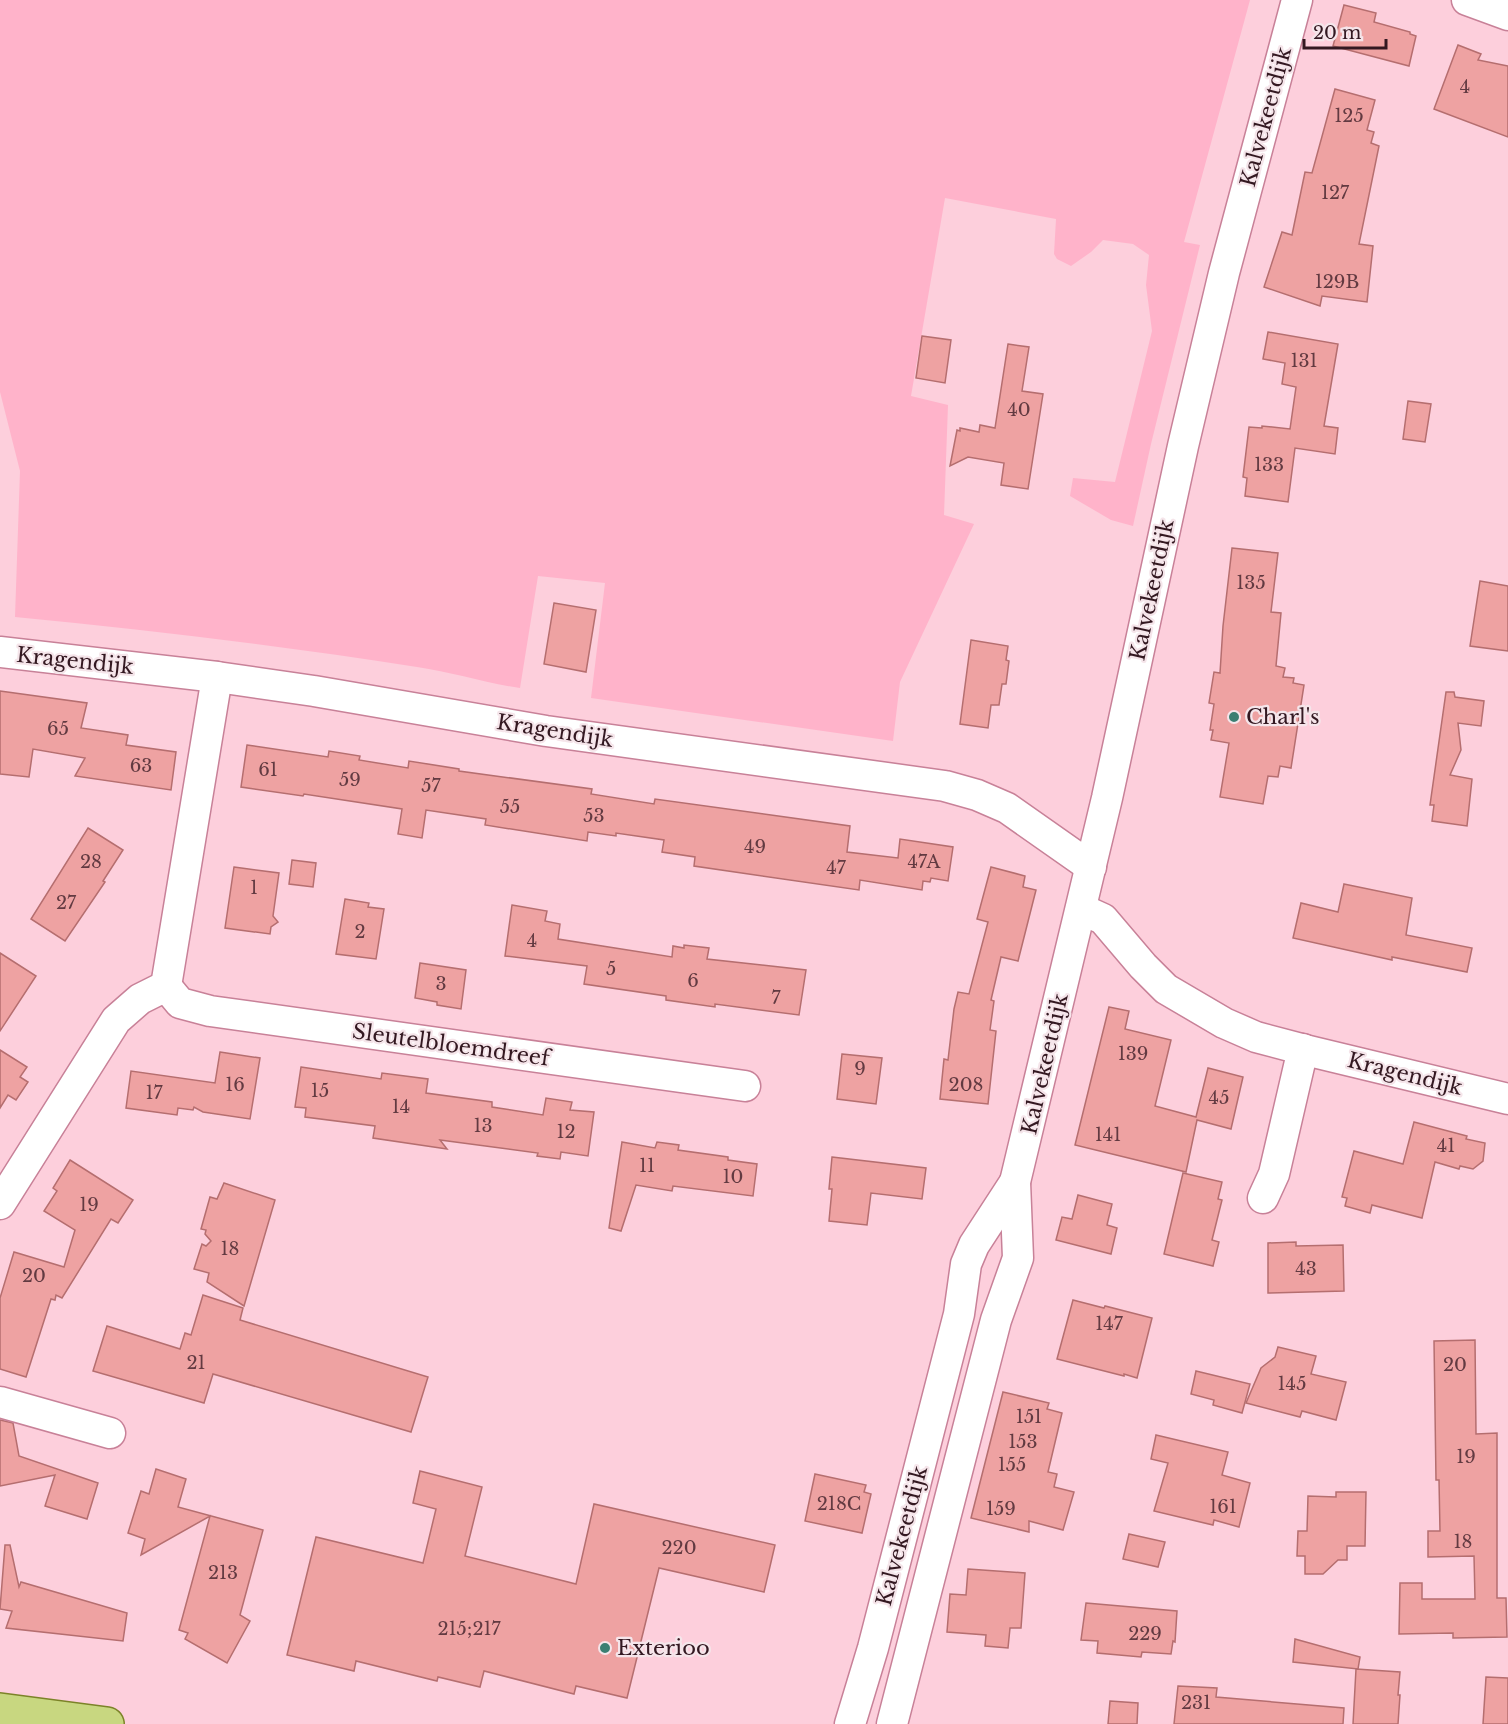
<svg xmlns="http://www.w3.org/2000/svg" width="1508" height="1724" font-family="'Libre Baskerville',serif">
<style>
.green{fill:#ffb3ca}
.building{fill:#eea2a2;stroke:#b56e6f;stroke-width:1.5}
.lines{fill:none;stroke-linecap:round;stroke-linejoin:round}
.minor-casing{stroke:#c88198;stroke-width:33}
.major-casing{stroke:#7c8328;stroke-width:36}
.minor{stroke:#fff;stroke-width:30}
.major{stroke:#c8d780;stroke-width:33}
.poi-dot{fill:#3b7f72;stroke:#f5e5ea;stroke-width:2}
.labels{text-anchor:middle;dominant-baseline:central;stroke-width:4.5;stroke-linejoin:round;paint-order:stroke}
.number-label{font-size:18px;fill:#623a41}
.street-label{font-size:21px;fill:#331821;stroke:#f5e5ea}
.poi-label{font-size:21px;fill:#331821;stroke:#f5e5ea;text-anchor:start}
</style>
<rect width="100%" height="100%" fill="#fdcfdc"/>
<!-- green -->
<path class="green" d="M0,0H1250L1184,242L1200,245L1151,444L1133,526L1111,520L1070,496L1073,478L1115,482L1152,331L1146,285L1149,255L1133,244L1103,240L1091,252L1071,266L1057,259L1054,254L1056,219L945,198L911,396L948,405L944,515L974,524L900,682L893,741L591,698L605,583L538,576L520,688C485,683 452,672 417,667C284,646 149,630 15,617L20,471L0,392Z"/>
<!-- building -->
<g class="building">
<polygon points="1344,5 1376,13 1374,22 1410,32 1410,34 1416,36 1409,66 1333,46"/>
<polygon points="1458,45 1481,54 1478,60 1508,66 1508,137 1434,109"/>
<polygon points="1335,89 1375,100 1367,130 1374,132 1371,143 1379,146 1359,244 1373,246 1367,302 1322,296 1320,306 1264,287 1282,232 1292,235 1305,172 1312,173"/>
<polygon points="1268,332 1338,344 1324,426 1338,428 1335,454 1295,448 1288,502 1245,496 1247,478 1243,477 1249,427 1262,428 1262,426 1290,429 1296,387 1282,384 1285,363 1263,359"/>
<polygon points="922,336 951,340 945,383 916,378"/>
<polygon points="1008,344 1029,347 1022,391 1043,394 1028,489 1001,485 1004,463 968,457 950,466 957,430 960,431 960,428 979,432 980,425 995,428"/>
<polygon points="1408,401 1431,404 1425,442 1403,439"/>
<polygon points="1232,548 1278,553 1271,612 1281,613 1276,666 1285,668 1283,677 1294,678 1293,683 1304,685 1291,768 1280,766 1278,777 1268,776 1263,804 1220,797 1229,743 1211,740 1213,730 1210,730 1214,704 1209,703 1214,672 1220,673 1223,626"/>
<polygon points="1480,581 1508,586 1508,651 1470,646"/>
<polygon points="554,603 596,610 586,672 544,664"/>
<polygon points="971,640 1008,646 1006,660 1009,661 1006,684 1002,684 999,705 991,705 988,728 960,724"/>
<polygon points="0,691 87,703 81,728 128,735 126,745 176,752 171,790 75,776 85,758 33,749 29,777 0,774"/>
<polygon points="1446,692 1454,692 1455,697 1484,701 1481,726 1458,723 1461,750 1450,775 1472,779 1467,826 1432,821 1434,805 1430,805"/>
<polygon points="247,745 328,757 329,751 360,756 359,760 408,768 409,761 459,769 459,771 592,789 591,794 654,804 655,799 850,826 847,852 898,858 900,839 953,847 948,881 931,878 930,882 923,881 922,890 860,880 859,890 694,866 695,857 662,852 664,840 616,833 616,836 588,832 587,841 485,825 486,819 426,810 422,838 398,834 402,809 304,794 303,796 241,787"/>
<polygon points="88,828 123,850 103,881 105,882 65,941 31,919"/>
<polygon points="292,860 316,863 313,887 289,884"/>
<polygon points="234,867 279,873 273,916 278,922 271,927 270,934 225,928"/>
<polygon points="991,867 1025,876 1023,887 1036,890 1018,961 1001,957 991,1000 994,1001 990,1030 996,1031 988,1104 940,1099 944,1059 948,1060 954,1009 958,992 969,994 988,922 977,919"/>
<polygon points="1344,884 1412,898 1406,935 1472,948 1467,972 1392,957 1392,960 1293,938 1301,903 1338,912"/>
<polygon points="345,899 369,903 368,907 384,909 376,959 336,954"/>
<polygon points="512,905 547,911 545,921 560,924 558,939 672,957 673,946 684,948 684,945 709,948 707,959 806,970 799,1015 715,1004 715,1007 666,1000 666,996 584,984 587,966 505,956"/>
<polygon points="0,953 36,976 0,1031"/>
<polygon points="420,963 466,970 461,1009 437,1005 437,1002 415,998"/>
<polygon points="1109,1007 1129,1011 1125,1029 1171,1040 1155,1106 1196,1117 1208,1068 1243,1077 1231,1129 1197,1120 1186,1172 1075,1145"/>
<polygon points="0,1050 27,1067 20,1077 28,1082 16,1100 8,1095 0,1108"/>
<polygon points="220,1052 260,1058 250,1119 203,1112 194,1107 193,1110 178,1108 177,1115 126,1108 131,1071 215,1083"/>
<polygon points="842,1054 882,1058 876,1104 837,1099"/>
<polygon points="301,1067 381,1079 382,1073 428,1079 426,1093 492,1102 492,1107 543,1115 546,1098 572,1102 570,1110 594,1112 588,1156 561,1152 560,1159 537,1156 538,1153 440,1140 447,1149 373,1138 375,1126 305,1117 306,1108 295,1107"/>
<polygon points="1414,1122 1467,1136 1466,1139 1485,1143 1483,1161 1473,1169 1460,1166 1459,1169 1435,1162 1422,1218 1372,1205 1370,1213 1345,1206 1347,1198 1342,1197 1354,1151 1403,1164"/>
<polygon points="622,1142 655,1148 657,1142 679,1145 678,1150 728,1157 728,1160 757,1164 753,1196 673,1186 672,1191 636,1185 621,1231 609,1228"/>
<polygon points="832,1157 926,1168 922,1199 871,1193 867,1225 829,1221 832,1189 829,1189"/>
<polygon points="70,1160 133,1200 118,1223 111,1219 62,1298 56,1295 55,1300 51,1299 26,1377 0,1369 0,1298 14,1252 64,1267 75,1230 44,1211 57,1191 53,1188"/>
<polygon points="1183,1173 1222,1182 1218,1199 1222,1200 1212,1240 1219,1242 1213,1266 1164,1254"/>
<polygon points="224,1183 275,1200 244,1306 207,1282 209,1273 194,1269 202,1244 206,1246 211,1241 205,1234 206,1230 201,1229 210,1197 217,1199"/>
<polygon points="1078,1195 1112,1204 1107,1225 1117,1228 1111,1254 1056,1240 1062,1217 1072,1219"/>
<polygon points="1296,1242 1296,1246 1343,1245 1344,1291 1268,1293 1268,1243"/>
<polygon points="203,1295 243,1308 240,1320 428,1377 411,1432 213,1374 204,1403 93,1371 107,1326 180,1349 185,1333 191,1335"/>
<polygon points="1073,1300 1104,1308 1105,1306 1152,1318 1137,1378 1124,1374 1124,1376 1057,1359"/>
<polygon points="1475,1340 1476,1434 1497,1433 1497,1598 1506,1598 1507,1637 1453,1638 1453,1633 1399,1634 1400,1583 1422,1583 1422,1599 1475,1599 1474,1556 1428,1557 1428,1531 1440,1531 1439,1480 1436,1480 1434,1341"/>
<polygon points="1278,1347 1316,1356 1311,1374 1346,1382 1336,1420 1302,1411 1300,1417 1246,1403 1261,1368 1275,1357"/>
<polygon points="1196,1371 1250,1384 1242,1413 1213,1405 1214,1400 1191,1394"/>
<polygon points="1003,1392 1049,1403 1047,1409 1062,1413 1048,1472 1057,1474 1054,1487 1074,1492 1063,1530 1029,1521 1029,1532 971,1518"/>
<polygon points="0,1420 13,1423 19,1456 98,1483 87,1519 45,1506 55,1475 0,1486"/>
<polygon points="1156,1435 1228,1452 1222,1475 1250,1483 1239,1527 1214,1520 1213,1525 1154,1511 1168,1463 1151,1459"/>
<polygon points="156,1469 186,1479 178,1507 263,1530 240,1615 250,1621 227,1663 185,1639 188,1633 179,1630 210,1516 141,1555 145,1539 128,1533 141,1491 149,1494"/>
<polygon points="420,1471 482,1487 465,1556 576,1584 594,1504 775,1545 764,1592 659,1568 627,1698 576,1686 574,1694 484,1671 480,1687 438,1677 437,1681 356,1661 354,1671 287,1655 316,1537 423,1563 436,1509 413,1503"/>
<polygon points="815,1474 866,1485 864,1492 871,1494 862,1533 805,1521"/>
<polygon points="1336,1492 1366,1492 1365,1546 1347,1546 1347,1560 1338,1560 1323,1574 1305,1574 1305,1556 1297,1556 1298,1531 1307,1531 1308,1496 1336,1497"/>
<polygon points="1129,1534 1165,1542 1158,1567 1123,1559"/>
<polygon points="5,1545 10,1545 19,1587 21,1582 127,1613 123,1641 6,1628 12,1611 0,1609"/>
<polygon points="968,1569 1025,1573 1021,1628 1010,1628 1008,1648 985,1646 986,1635 947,1632 950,1594 966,1595"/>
<polygon points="1086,1603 1177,1611 1175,1642 1173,1641 1171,1654 1142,1652 1141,1657 1097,1653 1098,1641 1081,1640"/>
<polygon points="1295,1639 1360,1657 1358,1669 1293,1662"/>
<polygon points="1356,1669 1400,1672 1398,1695 1400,1695 1398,1724 1353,1724"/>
<polygon points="1486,1677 1508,1678 1508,1724 1483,1724"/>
<polygon points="1178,1686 1217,1688 1216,1697 1344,1708 1343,1724 1174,1724"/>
<polygon points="1110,1701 1138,1703 1137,1724 1108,1724"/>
</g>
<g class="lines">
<defs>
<g id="minor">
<polyline points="1467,0 1508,15"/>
<polyline points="0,652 217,677 314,691 546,731 945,786 977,795 1007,808 1091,867"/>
<polyline points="1081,909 1103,919 1143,966 1166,989 1224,1023 1256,1037 1305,1050 1508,1099"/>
<polyline points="166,986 180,1003 210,1011 745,1086"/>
<polyline points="1263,1198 1274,1174 1303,1049"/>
<polyline points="0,1204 116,1020 140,999 166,986 217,677"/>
<polyline points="0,1402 110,1433"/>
<polyline points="850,1724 873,1648 959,1314 966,1264 974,1245 1015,1182"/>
<polyline points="892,1724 996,1320 1018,1258 1015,1182 1107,798 1183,446 1224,273 1297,0"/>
</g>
<polyline id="major" points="0,1710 107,1724"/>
</defs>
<!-- minor casing -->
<use href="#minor" class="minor-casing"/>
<!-- major casing -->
<use href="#major" class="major-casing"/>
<!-- minor -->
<use href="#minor" class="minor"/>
<!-- major -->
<use href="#major" class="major"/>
</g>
<!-- markers -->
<g class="poi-dot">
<circle cx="1234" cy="717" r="6"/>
<circle cx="605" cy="1648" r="6"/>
</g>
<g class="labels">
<!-- number labels -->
<g class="number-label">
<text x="1465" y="87">4</text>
<text x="1349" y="116">125</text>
<text x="1335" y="193">127</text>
<text x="1337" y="282">129B</text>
<text x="1304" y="361">131</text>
<text x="1019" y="410">40</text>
<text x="1269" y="465">133</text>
<text x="1251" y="583">135</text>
<text x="58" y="729">65</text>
<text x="141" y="766">63</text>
<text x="268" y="770">61</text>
<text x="350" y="780">59</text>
<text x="431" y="786">57</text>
<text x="510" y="807">55</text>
<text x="594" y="816">53</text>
<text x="755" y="847">49</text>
<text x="91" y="862">28</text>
<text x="924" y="862">47A</text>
<text x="836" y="868">47</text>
<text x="254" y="888">1</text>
<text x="66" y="903">27</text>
<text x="360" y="932">2</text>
<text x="532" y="941">4</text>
<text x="611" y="969">5</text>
<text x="693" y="981">6</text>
<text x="441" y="984">3</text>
<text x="776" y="998">7</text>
<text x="1133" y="1054">139</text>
<text x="860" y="1069">9</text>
<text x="235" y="1085">16</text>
<text x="966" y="1085">208</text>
<text x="320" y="1091">15</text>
<text x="154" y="1093">17</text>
<text x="1219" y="1098">45</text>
<text x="401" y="1107">14</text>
<text x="483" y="1126">13</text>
<text x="566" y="1132">12</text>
<text x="1108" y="1135">141</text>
<text x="1446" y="1146">41</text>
<text x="647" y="1166">11</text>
<text x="733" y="1177">10</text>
<text x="89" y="1205">19</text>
<text x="230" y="1249">18</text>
<text x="1306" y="1269">43</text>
<text x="34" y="1276">20</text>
<text x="1109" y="1324">147</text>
<text x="196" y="1363">21</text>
<text x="1455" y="1365">20</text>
<text x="1292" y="1384">145</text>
<text x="1029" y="1417">151</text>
<text x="1023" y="1442">153</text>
<text x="1466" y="1457">19</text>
<text x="1012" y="1465">155</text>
<text x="839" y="1504">218C</text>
<text x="1223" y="1507">161</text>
<text x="1001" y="1509">159</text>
<text x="1463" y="1542">18</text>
<text x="679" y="1548">220</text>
<text x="223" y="1573">213</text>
<text x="469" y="1629">215;217</text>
<text x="1145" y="1634">229</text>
<text x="1196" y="1703">231</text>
</g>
<!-- street labels -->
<g class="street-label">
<text transform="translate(1266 117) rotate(-75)">Kalvekeetdijk</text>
<text transform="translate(1152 590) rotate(-78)">Kalvekeetdijk</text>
<text transform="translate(75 661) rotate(6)">Kragendijk</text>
<text transform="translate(555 731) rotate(9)">Kragendijk</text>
<text transform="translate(451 1045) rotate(8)">Sleutelbloemdreef</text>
<text transform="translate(1045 1064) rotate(-77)">Kalvekeetdijk</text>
<text transform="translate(1405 1074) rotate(14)">Kragendijk</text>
<text transform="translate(902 1536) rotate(-75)">Kalvekeetdijk</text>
</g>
<!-- poi labels -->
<g class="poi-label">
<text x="1246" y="717">Charl's</text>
<text x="617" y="1648">Exterioo</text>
</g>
</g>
<!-- scale -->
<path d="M1304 39v9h82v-9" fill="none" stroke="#331821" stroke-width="3"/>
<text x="1313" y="39" font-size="18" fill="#331821" stroke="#f5e5ea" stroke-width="4.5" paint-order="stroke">20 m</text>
</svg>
